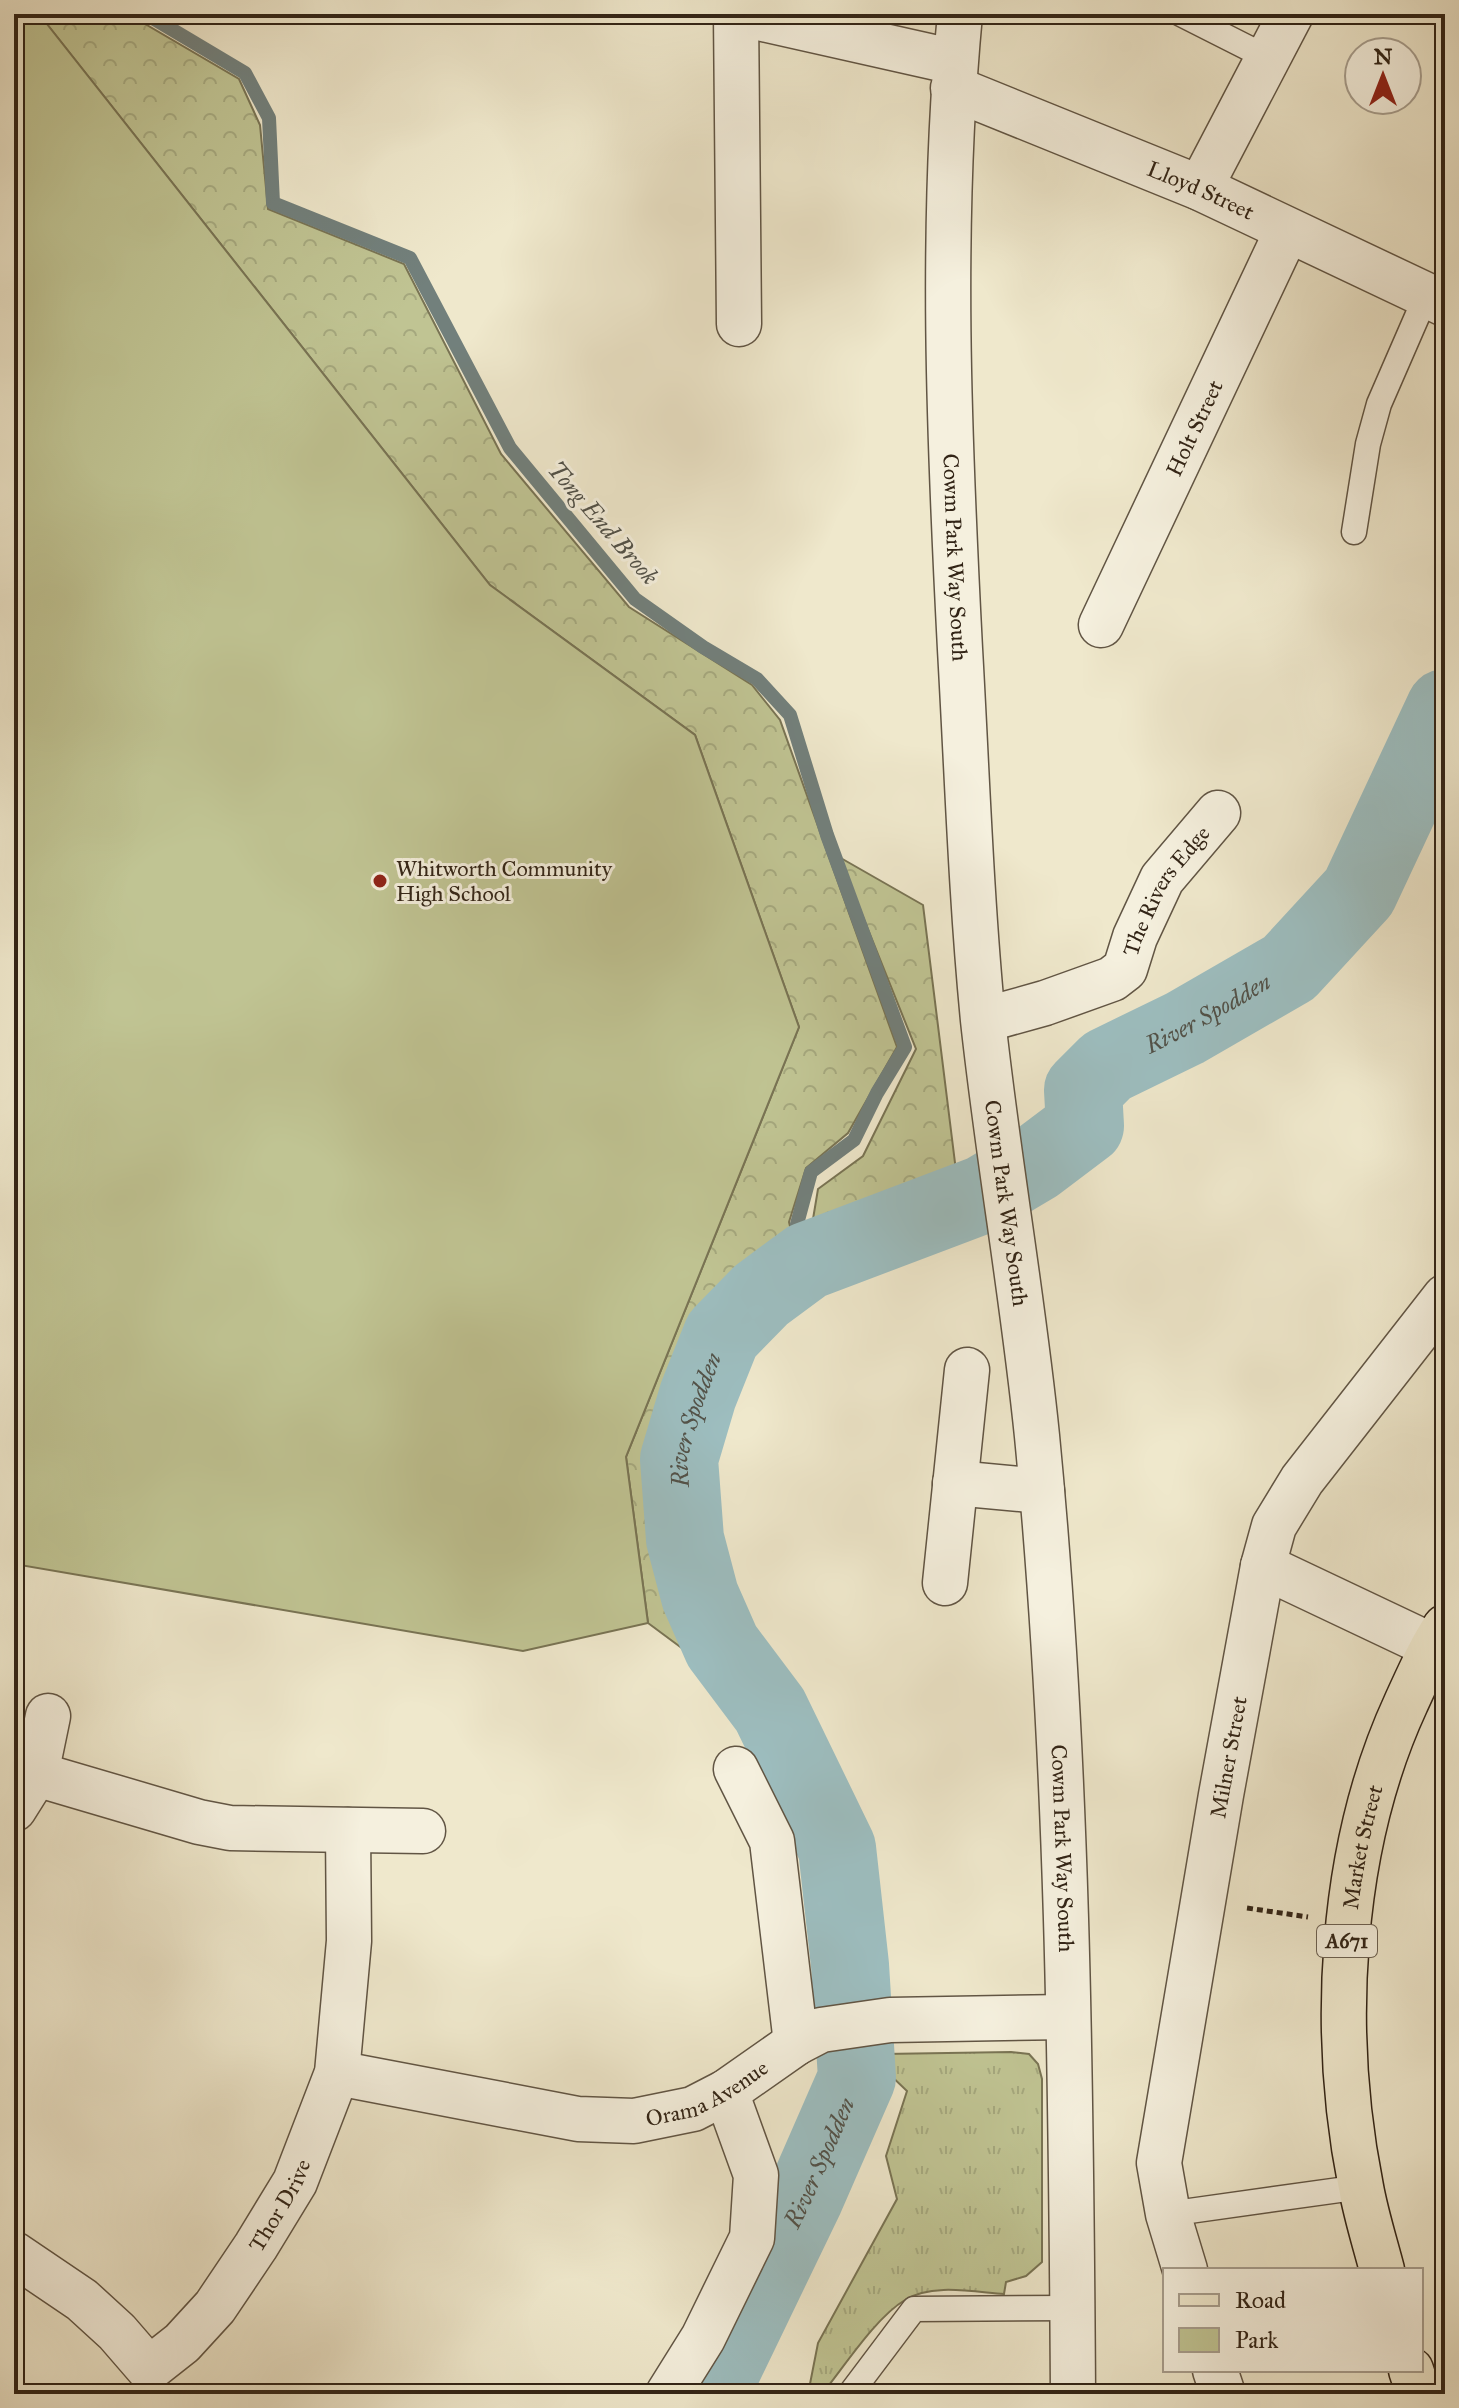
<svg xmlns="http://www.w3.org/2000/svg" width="1459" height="2408" font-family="'IM FELL Great Primer',serif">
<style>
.grass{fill:url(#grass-tufts);stroke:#797454;stroke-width:2}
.forest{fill:url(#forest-crowns);stroke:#797454;stroke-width:2}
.park{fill:#c0c493;stroke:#797454;stroke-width:2}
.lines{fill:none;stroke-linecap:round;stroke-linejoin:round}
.stream{stroke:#72807c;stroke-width:14}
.river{stroke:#9dbec0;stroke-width:78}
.service-casing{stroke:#615544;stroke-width:27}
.minor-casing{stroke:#615544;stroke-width:47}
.primary-casing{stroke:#322416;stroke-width:47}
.path{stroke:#322416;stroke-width:5;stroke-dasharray:6 4;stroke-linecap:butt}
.service{stroke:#f5f0de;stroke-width:24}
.minor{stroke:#f5f0de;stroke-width:44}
.primary{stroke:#efe8cc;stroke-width:44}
.poi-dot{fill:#8f2418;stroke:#f5f0de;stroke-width:3}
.labels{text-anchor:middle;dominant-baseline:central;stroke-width:6;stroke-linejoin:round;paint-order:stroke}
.shield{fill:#f5f0de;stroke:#6c6152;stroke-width:2}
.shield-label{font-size:20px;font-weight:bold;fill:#322416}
.street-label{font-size:22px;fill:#322416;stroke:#f5f0de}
.poi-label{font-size:22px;fill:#322416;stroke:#f5f0de;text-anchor:start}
.water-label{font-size:24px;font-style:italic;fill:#525249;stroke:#f5f0de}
</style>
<defs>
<pattern id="grass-tufts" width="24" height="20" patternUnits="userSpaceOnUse" patternTransform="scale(2)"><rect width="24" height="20" fill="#c0c493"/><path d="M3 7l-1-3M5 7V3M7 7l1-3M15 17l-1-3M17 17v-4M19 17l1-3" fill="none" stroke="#a5a87e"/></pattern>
<pattern id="forest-crowns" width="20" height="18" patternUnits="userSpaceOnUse" patternTransform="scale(2)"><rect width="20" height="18" fill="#c0c493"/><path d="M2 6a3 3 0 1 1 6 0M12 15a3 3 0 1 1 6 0" fill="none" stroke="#a5a87e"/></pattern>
</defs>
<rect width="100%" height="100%" fill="#efe8cc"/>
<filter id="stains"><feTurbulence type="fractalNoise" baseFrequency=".0025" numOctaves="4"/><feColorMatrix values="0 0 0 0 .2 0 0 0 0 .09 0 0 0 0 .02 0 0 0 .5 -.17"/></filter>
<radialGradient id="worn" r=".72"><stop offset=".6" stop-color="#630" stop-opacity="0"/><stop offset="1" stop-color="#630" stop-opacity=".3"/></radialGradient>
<!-- grass -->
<path class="grass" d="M1011,2052L1029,2054L1038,2064L1042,2079V2262L1026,2276L1006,2282L1004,2294C975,2292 931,2283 905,2300C876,2317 844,2367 822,2394H808L818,2343L897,2199L886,2156L907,2091L883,2068L884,2054Z"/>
<!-- forest -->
<g class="forest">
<polygon points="39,14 128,14 239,79 260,125 268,209 404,264 501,454 629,607 752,685 780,720 897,1047 848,1133 806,1168 789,1222 796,1251 717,1320 704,1347 663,1453 663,1522 687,1613 706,1666 648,1623 626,1457 799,1027 695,735 490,585"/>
<polygon points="839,857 923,905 958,1187 829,1237 810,1237 818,1189 863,1156 916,1049"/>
</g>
<!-- park -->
<polygon class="park" points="14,14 39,14 490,585 695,735 799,1027 626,1457 648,1623 523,1651 14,1564"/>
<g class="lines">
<!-- stream -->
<polyline class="stream" points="146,14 245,73 269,118 273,203 410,258 510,448 635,599 703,647 757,679 790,715 827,835 905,1047 877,1093 854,1140 811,1172 797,1224 807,1261"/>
<!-- river -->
<path class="river" id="s1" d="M710,2394L805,2197L857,2078L850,1965L837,1848L770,1710L722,1646L700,1596L685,1539L679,1459L698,1395L722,1335L761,1295L807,1261L984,1194L1036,1163L1085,1126L1083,1090L1107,1066L1185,1028L1289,968L1359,892L1445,708"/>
<defs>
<g id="service">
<polyline points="1181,14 1268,58"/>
<polyline points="1354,532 1368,444 1379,404 1426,296"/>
<polyline points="1168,2214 1361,2187"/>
<polyline points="850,2394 914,2309 1072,2308"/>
</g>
<g id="minor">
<polyline points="736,14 739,324"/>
<polyline points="741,14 955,62"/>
<path id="s2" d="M960,14C940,225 949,437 960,649C967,772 971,897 983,1020C998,1159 1023,1297 1037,1436C1068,1754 1071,2075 1073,2394"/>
<path id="s3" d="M953,88L1200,188L1445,304"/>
<polyline points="1200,188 1291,14"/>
<path id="s4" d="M1101,625L1287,231"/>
<path id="s5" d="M984,1020L1045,1003L1112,979L1125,969L1135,937L1162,879L1218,813"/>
<polyline points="955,1483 1042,1491"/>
<polyline points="1263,1566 1432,1646"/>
<polyline points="945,1583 967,1370"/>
<polyline points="736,1769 772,1841 796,2043"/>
<polyline points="36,1774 199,1822 230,1828 423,1831"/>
<polyline points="14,1809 36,1774 48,1716"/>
<path id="s6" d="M337,2073L578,2119L634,2121L693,2109L726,2092L796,2043L821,2030L890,2020L1067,2017"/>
<path id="s7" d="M14,2254L82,2300L117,2332L149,2369L182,2343L215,2307L256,2246L295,2182L337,2073L349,1941L348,1830"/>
<path id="s8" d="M1185,2270L1168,2214L1159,2163L1221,1795L1263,1566L1274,1526L1302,1480L1445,1297"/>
<polyline points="1215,2370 1223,2394"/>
<polyline points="668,2394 703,2338 752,2238 756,2175 726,2092"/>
</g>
<g id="primary">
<path id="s9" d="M1382,2270C1375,2243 1366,2215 1361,2187C1330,2032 1339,1848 1406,1703C1418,1677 1429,1651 1445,1627"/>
<polyline points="1411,2370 1419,2394"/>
</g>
</defs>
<!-- service casing -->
<use href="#service" class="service-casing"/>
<!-- minor casing -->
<use href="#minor" class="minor-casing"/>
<!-- primary casing -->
<use href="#primary" class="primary-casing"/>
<!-- path -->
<polyline class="path" points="1247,1908 1308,1917"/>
<!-- service -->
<use href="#service" class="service"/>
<!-- minor -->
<use href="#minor" class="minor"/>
<!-- primary -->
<use href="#primary" class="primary"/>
</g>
<!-- markers -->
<circle class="poi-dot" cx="380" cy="881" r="8"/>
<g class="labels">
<!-- shield labels -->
<rect class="shield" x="1317" y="1925" width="60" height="32" rx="6"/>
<g class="shield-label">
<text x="1347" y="1941">A671</text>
</g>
<!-- street labels -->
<g class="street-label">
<text stroke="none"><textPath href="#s3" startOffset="268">Lloyd Street</textPath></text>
<text stroke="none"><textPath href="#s4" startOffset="218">Holt Street</textPath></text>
<text stroke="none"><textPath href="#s2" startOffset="544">Cowm Park Way South</textPath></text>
<text stroke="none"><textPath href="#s5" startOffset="240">The Rivers Edge</textPath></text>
<text stroke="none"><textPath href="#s2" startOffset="1192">Cowm Park Way South</textPath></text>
<text stroke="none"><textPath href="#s8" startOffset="522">Milner Street</textPath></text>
<text stroke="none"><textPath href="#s9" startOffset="428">Market Street</textPath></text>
<text stroke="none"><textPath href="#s2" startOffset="1840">Cowm Park Way South</textPath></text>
<text stroke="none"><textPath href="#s6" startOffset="380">Orama Avenue</textPath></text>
<text stroke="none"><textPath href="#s7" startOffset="390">Thor Drive</textPath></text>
</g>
<!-- poi labels -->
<g class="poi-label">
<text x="396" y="868">Whitworth Community<tspan x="396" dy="25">High School</tspan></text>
</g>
<!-- water labels -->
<g class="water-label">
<text transform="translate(603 523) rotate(49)">Tong End Brook</text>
<text stroke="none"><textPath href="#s1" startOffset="1746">River Spodden</textPath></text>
<text stroke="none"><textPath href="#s1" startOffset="1048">River Spodden</textPath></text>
<text stroke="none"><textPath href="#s1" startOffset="256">River Spodden</textPath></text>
</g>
</g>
<!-- margin -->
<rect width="1459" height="2408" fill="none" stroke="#efe8cc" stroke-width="48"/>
<rect x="16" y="16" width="1427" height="2376" fill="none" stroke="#322416" stroke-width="4"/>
<rect x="24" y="24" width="1411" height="2360" fill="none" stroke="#322416" stroke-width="2"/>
<!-- legend -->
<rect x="1163" y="2268" width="260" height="104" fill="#f5f0de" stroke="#a79e8e" stroke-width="2"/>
<rect x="1179" y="2294" width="40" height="12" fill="#efe8cc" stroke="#a79e8e" stroke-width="2"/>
<text x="1235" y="2308" font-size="24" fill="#322416">Road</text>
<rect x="1179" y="2328" width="40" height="24" fill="#c0c493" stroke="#a79e8e" stroke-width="2"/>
<text x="1235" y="2348" font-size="24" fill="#322416">Park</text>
<!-- north arrow -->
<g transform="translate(1383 76)"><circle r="38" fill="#f5f0de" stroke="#a79e8e" stroke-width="2"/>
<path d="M0-6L14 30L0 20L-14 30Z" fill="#8f2418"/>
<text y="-12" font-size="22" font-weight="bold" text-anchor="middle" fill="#322416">N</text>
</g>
<rect width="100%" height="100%" filter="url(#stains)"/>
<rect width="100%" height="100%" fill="url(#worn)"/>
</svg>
